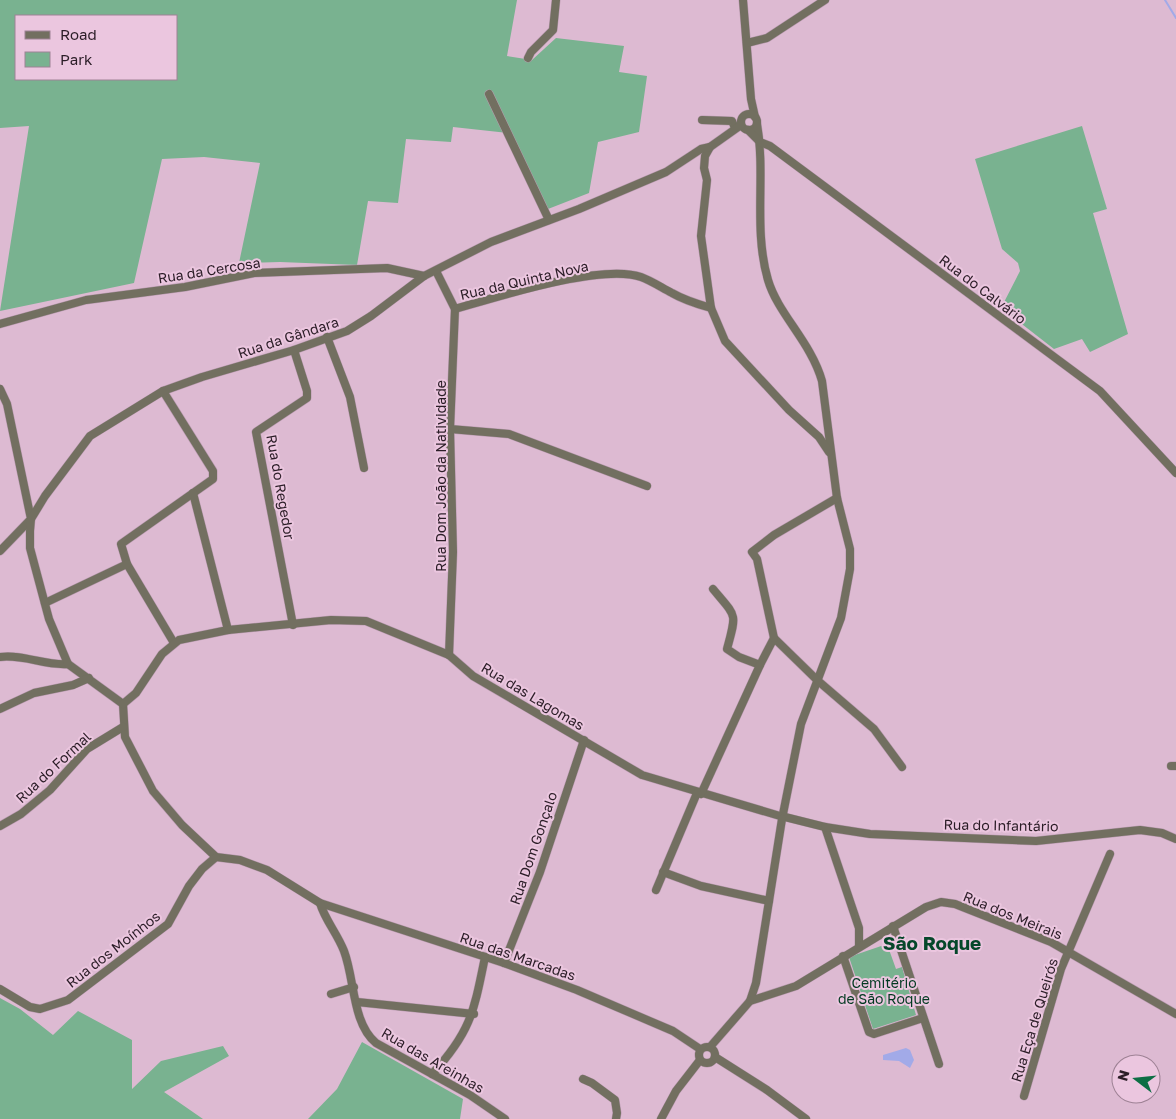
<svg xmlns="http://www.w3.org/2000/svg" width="1176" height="1119" font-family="'Golos Text',sans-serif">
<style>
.green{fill:#79b290;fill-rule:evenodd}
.water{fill:#a2aae8}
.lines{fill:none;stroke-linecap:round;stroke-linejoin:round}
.stream{stroke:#a2aae8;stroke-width:2}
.minor-casing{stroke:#b99bb0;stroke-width:9}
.minor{stroke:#726f60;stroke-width:8}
.labels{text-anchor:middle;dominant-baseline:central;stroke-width:4;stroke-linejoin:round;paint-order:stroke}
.street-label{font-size:14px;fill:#2b1d27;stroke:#ebc6df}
.park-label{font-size:14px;fill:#003920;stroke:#ebc6df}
.district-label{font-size:19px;font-weight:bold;fill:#05472a;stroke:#ebc6df}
</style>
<rect width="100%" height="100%" fill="#ddbad2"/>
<!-- green -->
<g class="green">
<path d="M0,0H517L507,56L532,60L556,38L624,46L619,72L647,76L639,132L598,142L589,193L548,209L508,133L453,127L451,142L406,139L398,203L368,201L357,265L280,262L239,263L260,163L204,157L162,159L134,283L0,311L29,126L0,128ZM16,16H176V79H16Z"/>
<polygon points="1082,126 1107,209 1093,213 1128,334 1090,352 1082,339 1054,349 1001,308 1020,271 1018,263 1002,249 975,159"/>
<polygon points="887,944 896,969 902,967 916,1015 873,1029 849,957"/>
<polygon points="0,998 20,1009 53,1035 78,1011 132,1040 132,1089 161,1061 223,1046 229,1056 164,1092 203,1119 0,1119"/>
<polygon points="362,1042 463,1099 460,1119 308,1119 337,1089"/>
</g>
<!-- water -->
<polygon class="water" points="906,1048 910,1050 914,1060 910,1068 899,1061 883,1060 883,1055"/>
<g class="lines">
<!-- stream -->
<polyline class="stream" points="1165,0 1176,18"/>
<defs>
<g id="minor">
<polyline points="743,0 751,99 755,117"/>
<polyline points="747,43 767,38 825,0"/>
<polyline points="528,58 531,52 553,30 556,0"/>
<polyline points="489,94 549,220"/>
<circle cx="749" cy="122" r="8"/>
<polyline points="702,120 732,121 735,128"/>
<path d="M757,124C766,175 753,229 768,280C778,314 811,342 822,381L837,498L850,549V569L841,618L801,724L783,814"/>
<polyline points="748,130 760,142 770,146 1100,391 1176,473"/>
<polyline points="710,147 705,156 704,168 707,180 701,236 711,308 725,341 789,410 819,437 829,452"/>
<polyline points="436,271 455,309 450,429 453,552 449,655"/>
<path d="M455,309C497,297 602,263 641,277C652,281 662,288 672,293C684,300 697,304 711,308"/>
<polyline points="0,324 86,300 185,287 254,273 387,268 424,276"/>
<polyline points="327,337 350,397 364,468"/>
<polyline points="0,389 7,404 31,519 0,551"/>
<polyline points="163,391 213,471 213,479 121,544 127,564 174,643"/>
<polyline points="450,429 509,434 647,486"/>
<polyline points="193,493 228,630"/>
<path d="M713,589C737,618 737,612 727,649L739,657L760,665L774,638L817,680L874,729L902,767"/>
<polyline points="45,603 127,564"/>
<polyline points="293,625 256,432 307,398 307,391 294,350"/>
<polyline points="774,638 757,559 752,552 774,535 837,498"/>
<path d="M0,657C24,654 45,666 68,664L123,704L125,737L153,791L182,825L216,857L240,860L267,870L320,903L504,963L577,990L673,1031L700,1049"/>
<polyline points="68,664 49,619 30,548 30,531 31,519 45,496 90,436 163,391 202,377 294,350 347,331 371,316 424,276 491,242 579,209 666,172 701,149 710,147 741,125"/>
<polyline points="123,704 136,693 162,654 179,640 228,630 331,620 366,621 449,655 473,676 642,775 780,816"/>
<polyline points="0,709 34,693 73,685 89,678"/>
<polyline points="1171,766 1176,766"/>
<polyline points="701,794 760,665"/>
<polyline points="785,817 825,827 859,928 859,946"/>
<polyline points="0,826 21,814 50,790 87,749 123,727"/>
<polyline points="825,827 870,834 1036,841 1140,830 1162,833 1176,839"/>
<polyline points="663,872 701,886 769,901"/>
<polyline points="656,890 697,793"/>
<path d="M320,903C325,920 337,933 344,951C355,980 352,1023 376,1043L470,1095L505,1119"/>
<polyline points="893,926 939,1064"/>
<polyline points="843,956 869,1032 874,1034 923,1018"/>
<polyline points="504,963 540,872 584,740"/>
<polyline points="0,989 30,1007 40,1009 68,1000 168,924 189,886 202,869 216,857"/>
<polyline points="331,994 354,987"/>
<polyline points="750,1001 756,983 782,819"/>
<polyline points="357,1002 474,1014"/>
<circle cx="707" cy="1055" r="8"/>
<polyline points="710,1047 750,1001 796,986 926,907 941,902 955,904 1051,942 1176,1014"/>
<polyline points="715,1057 767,1090 806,1119"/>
<path d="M432,1074C471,1032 474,1011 485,957"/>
<polyline points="583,1079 592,1083 615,1100 617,1113 616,1119"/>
<polyline points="1024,1096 1061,969 1110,854"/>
<polyline points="661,1119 676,1091 700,1060"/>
</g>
</defs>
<!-- minor casing -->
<use href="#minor" class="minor-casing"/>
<!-- minor -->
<use href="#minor" class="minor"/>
</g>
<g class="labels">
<!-- street labels -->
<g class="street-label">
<text transform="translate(209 270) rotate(-9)">Rua da Cercosa</text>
<text transform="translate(524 280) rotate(-13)">Rua da Quinta Nova</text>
<text transform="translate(983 289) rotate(37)">Rua do Calvário</text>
<text transform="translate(288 337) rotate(-18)">Rua da Gândara</text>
<text transform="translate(440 476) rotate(-90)">Rua Dom João da Natividade</text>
<text transform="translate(281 487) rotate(80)">Rua do Regedor</text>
<text transform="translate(533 696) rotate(31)">Rua das Lagomas</text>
<text transform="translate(53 767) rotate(-43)">Rua do Formal</text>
<text transform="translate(1001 825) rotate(1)">Rua do Infantário</text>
<text transform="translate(533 848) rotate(-71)">Rua Dom Gonçalo</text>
<text transform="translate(1013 915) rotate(22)">Rua dos Meirais</text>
<text transform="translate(113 949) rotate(-38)">Rua dos Moínhos</text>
<text transform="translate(518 956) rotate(19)">Rua das Marcadas</text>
<text transform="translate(1034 1020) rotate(-73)">Rua Eça de Queirós</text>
<text transform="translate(433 1060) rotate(30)">Rua das Areinhas</text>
</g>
<!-- park labels -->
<g class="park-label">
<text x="884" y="982">Cemitério<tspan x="884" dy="16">de São Roque</tspan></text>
</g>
<!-- district labels -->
<g class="district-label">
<text x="932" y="942">São Roque</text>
</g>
</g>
<!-- legend -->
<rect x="15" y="15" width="162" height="65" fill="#ebc6df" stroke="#9e8295"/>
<rect x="25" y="31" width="25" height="8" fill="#726f60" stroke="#9e8295"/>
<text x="60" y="40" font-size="15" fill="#2b1d27">Road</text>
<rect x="25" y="52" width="25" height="15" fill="#79b290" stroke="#9e8295"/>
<text x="60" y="65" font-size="15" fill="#2b1d27">Park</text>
<!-- north arrow -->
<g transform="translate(1136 1079) rotate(286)"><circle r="24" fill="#ebc6df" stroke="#9e8295"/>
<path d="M0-4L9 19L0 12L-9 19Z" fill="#0c6e44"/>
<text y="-8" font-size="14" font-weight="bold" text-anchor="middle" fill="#2b1d27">N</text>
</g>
</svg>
